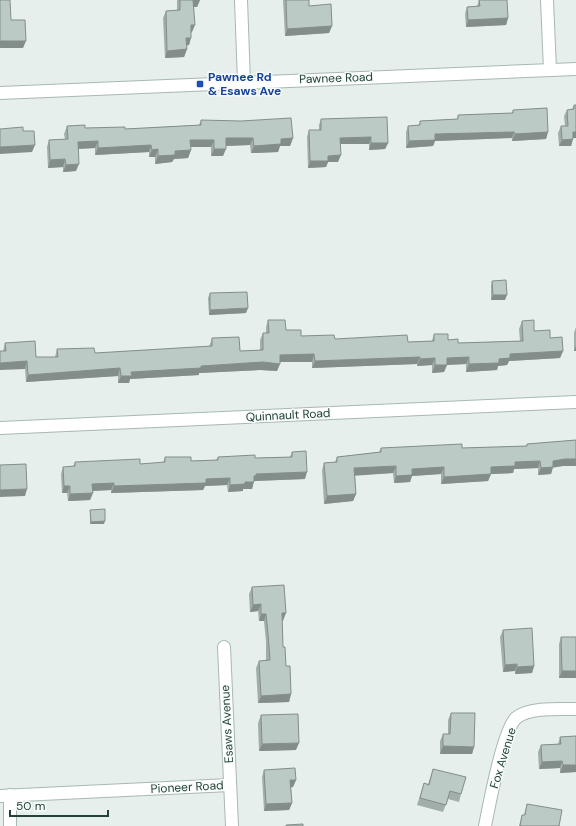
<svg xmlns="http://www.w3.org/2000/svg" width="576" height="826" font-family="'DM Sans',sans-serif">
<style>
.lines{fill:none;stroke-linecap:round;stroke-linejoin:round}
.minor-casing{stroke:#a8b8b2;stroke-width:14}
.minor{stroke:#fff;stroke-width:12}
.wall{fill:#a1aea9}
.shaded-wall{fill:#838d89}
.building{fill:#bbcac4;stroke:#838d89}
.transit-dot{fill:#1a4fb4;stroke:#f7fbf9;stroke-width:1.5}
.labels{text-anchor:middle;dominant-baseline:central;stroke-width:3;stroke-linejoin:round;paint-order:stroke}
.transit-label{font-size:12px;font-weight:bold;fill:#164399;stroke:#f7fbf9;text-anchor:start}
.street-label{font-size:12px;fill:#24423a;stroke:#f7fbf9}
</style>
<rect width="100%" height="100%" fill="#e6efeb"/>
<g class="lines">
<defs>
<g id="minor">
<polyline points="241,0 244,82"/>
<polyline points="547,0 550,70"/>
<polyline points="0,93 576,69"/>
<polyline points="0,428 576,402"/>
<polyline points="224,647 232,826"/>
<polyline points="10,795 10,826"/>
<polyline points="0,796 230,785"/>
<path d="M485,826C489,806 503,730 516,718C528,707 561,709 576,709"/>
</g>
</defs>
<!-- minor casing -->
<use href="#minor" class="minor-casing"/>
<!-- minor -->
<use href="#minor" class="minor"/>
</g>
<!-- wall -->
<g class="wall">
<polygon points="177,0 200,0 197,7 194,7 192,32 191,33 189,45 186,45 187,49 184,57 165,58 163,18 166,11 177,10"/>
<polygon points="283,0 309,0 309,6 332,26 329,33 285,36"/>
<polygon points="479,0 508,18 506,25 466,27 465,14 467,7 477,6"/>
<polygon points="574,105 576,105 573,138 571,146 559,146 558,133 561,126 565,126 564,116 567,110 572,109"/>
<polygon points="513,110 548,132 546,139 512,141 512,138 435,141 433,146 406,148 406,132 408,126 419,125 420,121 457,119 458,115 512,113"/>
<polygon points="321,119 388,143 385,149 369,150 369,144 340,144 338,162 328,162 326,167 308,168 307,137 309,130 319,130 319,125"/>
<polygon points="201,120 293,138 290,146 280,146 278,152 251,153 250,145 226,146 223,156 211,156 211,147 190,147 191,150 188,158 174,159 172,162 155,164 155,157 149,157 149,152 95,155 95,148 78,149 76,171 63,172 63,167 48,168 47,147 49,140 65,139 64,134 67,126 85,128 125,129 199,125"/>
<polygon points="492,281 505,300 491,300 491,286"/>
<polygon points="210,293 246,313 209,315 208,298"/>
<polygon points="268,320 286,330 301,336 335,339 408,342 432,341 434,334 458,343 520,341 519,329 522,321 534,331 550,338 563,351 560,358 509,361 507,365 498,366 497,370 466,372 466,364 447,365 444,372 432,373 432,365 417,366 417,364 312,368 312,362 280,362 277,371 261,370 199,373 199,375 130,379 129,383 118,383 118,376 26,382 25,369 3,351 5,343 36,357 55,357 57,349 95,353 209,347 212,338 240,351 260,350 260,340 263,333 266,333 266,327"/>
<polygon points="576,327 576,351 574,351 574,333"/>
<polygon points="576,440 576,466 563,466 553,467 551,474 538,475 538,468 514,469 513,473 491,474 488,481 441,484 441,474 412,476 410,482 394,483 393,473 355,475 356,494 353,501 324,504 322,470 324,463 335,462 337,457 379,452 381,448 462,448 526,446 527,444"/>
<polygon points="292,452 305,479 254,481 252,489 243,489 243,491 228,492 227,485 205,486 203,490 111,493 111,490 93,491 90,500 68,501 67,493 62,493 61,474 63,467 73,467 75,462 140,464 163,463 165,457 191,461 216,460 218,457 255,458 290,457"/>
<polygon points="90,510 104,524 90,524"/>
<polygon points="252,587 283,621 282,621 283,647 286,666 291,694 289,702 258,703 256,668 259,661 266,660 266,642 264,621 259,621 258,611 250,612 249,594"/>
<polygon points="503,630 534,666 532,673 515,674 515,671 503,672 500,637"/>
<polygon points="561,637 576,637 576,678 559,678 559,644"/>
<polygon points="451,713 474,747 472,754 440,754 440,741 443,734 448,734 448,720"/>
<polygon points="261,715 296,750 259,751 258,723"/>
<polygon points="576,736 576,772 560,773 560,768 539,769 538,752 541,745 558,744 560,737"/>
<polygon points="433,769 461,794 459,802 448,799 443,812 417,805 424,783 428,784"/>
<polygon points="264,770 296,780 293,787 291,787 292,803 289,810 264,811 262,777"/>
<polygon points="527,804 559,826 519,826 522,815 524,815"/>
</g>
<!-- shaded-wall -->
<g class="shaded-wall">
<polygon points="193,0 200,0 197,7 191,7"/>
<polygon points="508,18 506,25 466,27 468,20"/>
<polygon points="191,25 195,25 192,32 188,33"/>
<polygon points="332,26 329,33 285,36 287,29"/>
<polygon points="186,38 191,38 189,45 183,46"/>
<polygon points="0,41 26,41 23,48 0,48"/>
<polygon points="187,49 184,57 165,58 167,51"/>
<polygon points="514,132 512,138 435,141 433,146 406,148 409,141 435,134"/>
<polygon points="548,132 546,139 512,141 515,134"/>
<polygon points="573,132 576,132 576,138 571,138"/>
<polygon points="371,137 369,144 338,144 340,138"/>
<polygon points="226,138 253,138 250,145 223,146"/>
<polygon points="293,138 290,146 280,146 278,152 251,153 254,146 281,139"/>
<polygon points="573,139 571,146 559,146 562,140"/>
<polygon points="190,140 214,140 211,147 187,147"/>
<polygon points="98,141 95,148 75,149 78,142"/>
<polygon points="371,143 388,143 385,149 369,150"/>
<polygon points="35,145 32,152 0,154 0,147"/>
<polygon points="151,145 149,152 95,155 98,148"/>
<polygon points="158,149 155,157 149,157 152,150"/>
<polygon points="214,149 226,149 223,156 211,156"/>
<polygon points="191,150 188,158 174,159 172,162 155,164 158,156 175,151"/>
<polygon points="341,155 338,162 328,162 326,167 308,168 310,161 328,156"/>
<polygon points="65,159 63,167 48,168 50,160"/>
<polygon points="79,164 76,171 63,172 66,165"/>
<polygon points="493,295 507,295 505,300 491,300"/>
<polygon points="248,308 246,313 209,315 210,310"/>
<polygon points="576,346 576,351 574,351"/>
<polygon points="563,351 560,358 509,361 507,365 498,366 497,370 466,372 469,364 499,359 510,354"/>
<polygon points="314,354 312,362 277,362 280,355"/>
<polygon points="420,357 417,364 312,368 315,361"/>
<polygon points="469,357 466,364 444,365 447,358"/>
<polygon points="435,358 432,365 417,366 420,359"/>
<polygon points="27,361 25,369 0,370 0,363"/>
<polygon points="263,362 280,364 277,371 261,370 199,373 199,375 130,379 129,383 118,383 121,376 131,372 201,366"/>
<polygon points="435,365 447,365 444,372 432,373"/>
<polygon points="120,368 118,376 26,382 28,375"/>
<polygon points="565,459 576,459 576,466 563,466 551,468 553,467 551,474 538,475 541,468 553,461"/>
<polygon points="540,461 538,468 514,469 513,473 491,474 488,481 441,484 444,477 491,467 515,462"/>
<polygon points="396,466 393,473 351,476 354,468"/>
<polygon points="444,467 441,474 412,476 410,482 394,483 396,476 412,469"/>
<polygon points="307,472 305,479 254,481 252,489 243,489 243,491 228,492 230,485 245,482 254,476 256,474"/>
<polygon points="230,478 227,485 205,486 203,490 111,493 114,486 206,479"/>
<polygon points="114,483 111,490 90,491 92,484"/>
<polygon points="64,486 70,486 67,493 62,493"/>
<polygon points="27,489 25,496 0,497 0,490"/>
<polygon points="93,493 90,500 68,501 70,494"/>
<polygon points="356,494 353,501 324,504 327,496"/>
<polygon points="105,521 104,524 90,524 91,522"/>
<polygon points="261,604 258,611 250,612 253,605"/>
<polygon points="282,613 286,613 283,621 279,621"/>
<polygon points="261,614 266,614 264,621 259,621"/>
<polygon points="517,664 515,671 503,672 505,665"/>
<polygon points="534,666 532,673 515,674 517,667"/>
<polygon points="562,671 576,671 576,678 559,678"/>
<polygon points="291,694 289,702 258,703 261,696"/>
<polygon points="299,743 296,750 259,751 262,744"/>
<polygon points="443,746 474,747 472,754 440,754"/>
<polygon points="562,761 560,768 539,769 542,762"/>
<polygon points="563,765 576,765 576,772 560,773"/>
<polygon points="290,780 296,780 293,787 287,788"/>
<polygon points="292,803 289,810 264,811 266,804"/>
</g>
<!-- building -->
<g class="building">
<polygon points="0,0 10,0 11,20 25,20 26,41 0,41"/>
<polygon points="180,0 193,0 195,25 191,25 191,38 186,38 187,49 167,51 166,11 180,10"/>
<polygon points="286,0 309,0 309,6 331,4 332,26 287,29"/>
<polygon points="479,0 507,0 508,18 468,20 467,7 480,6"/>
<polygon points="574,105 576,105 576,132 573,132 573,139 562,140 561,126 568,126 567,110 574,109"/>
<polygon points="547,108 548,132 515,134 514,132 435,134 435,140 409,141 408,126 420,125 420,121 458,119 458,115 513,113 513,110"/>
<polygon points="387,117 388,143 371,143 371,137 340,138 341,155 328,156 328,161 310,161 309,130 321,130 321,119"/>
<polygon points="291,118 293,138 281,139 281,144 254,146 253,138 226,138 226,149 214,149 214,140 190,140 191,150 175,151 175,155 158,156 158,149 152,150 151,145 98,148 98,141 78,142 79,164 66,165 65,159 50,160 49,140 68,139 67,126 85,125 85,128 125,127 125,129 201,125 201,120 241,121"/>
<polygon points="23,127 23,131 34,131 35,145 0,147 0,129"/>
<polygon points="506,280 507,295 493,295 492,281"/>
<polygon points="247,292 248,308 210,310 210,293"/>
<polygon points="268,320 285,320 286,330 301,330 301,336 334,335 335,339 407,335 408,342 434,341 434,334 448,334 448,340 458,339 458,343 523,341 522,321 534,320 534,331 550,330 550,338 562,337 563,351 510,354 510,358 499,359 499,363 469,364 469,357 447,358 447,365 435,365 435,358 420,359 420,357 315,361 314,354 280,355 280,364 263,362 201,366 201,368 131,372 132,376 121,376 120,368 28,375 27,361 0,363 0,351 6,351 5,343 35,341 36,357 58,357 57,349 94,348 95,353 212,346 212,338 239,337 240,351 263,350 263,333 269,333"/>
<polygon points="576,440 576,459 565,459 553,461 553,467 541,468 540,461 515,462 515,466 491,467 491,474 444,477 444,467 412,469 412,475 396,476 396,466 354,468 356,494 327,496 324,463 337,462 337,457 381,452 381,448 462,444 462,448 527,446 527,444"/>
<polygon points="306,451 307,472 256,474 256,476 254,476 254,482 245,482 245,484 230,485 230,478 206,479 206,483 114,486 114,483 92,484 93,493 70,494 70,486 64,486 63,467 75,466 75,462 140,459 140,464 165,462 165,457 191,457 191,461 218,460 218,457 255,455 255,458 292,457 292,452"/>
<polygon points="26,464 27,489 0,490 0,465"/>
<polygon points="105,509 105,521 91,522 90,510"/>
<polygon points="284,585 286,613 282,613 283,647 285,647 286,666 290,666 291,694 261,696 259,661 270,660 268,634 266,614 261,614 261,604 253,605 252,587"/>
<polygon points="532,628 534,666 517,667 517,664 505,665 503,630"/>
<polygon points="561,637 576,637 576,671 562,671"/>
<polygon points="451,713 475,713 474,747 443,746 443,734 450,734"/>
<polygon points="298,714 299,743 262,744 261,715"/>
<polygon points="576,736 576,765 563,765 562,761 542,762 541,745 561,744 560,737"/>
<polygon points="295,768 296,780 290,780 292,803 266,804 264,770"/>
<polygon points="433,769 466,777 461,794 450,791 446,805 420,798 424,783 429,785"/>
<polygon points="527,804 562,810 559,826 520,826 522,815 525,815"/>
<polygon points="303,824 303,826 286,826 286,825"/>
</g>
<!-- markers -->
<rect class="transit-dot" x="196" y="80" width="8" height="8" rx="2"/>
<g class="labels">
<!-- transit labels -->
<g class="transit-label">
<text x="208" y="77">Pawnee Rd<tspan x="208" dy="14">&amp; Esaws Ave</tspan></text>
</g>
<!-- street labels -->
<g class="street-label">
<text transform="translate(336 78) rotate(-2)">Pawnee Road</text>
<text transform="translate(288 415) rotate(-3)">Quinnault Road</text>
<text transform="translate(227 724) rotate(-93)">Esaws Avenue</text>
<text transform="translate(503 758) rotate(-73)">Fox Avenue</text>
<text transform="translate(187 787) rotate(-3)">Pioneer Road</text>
</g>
</g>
<!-- scale -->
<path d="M10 810v6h98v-6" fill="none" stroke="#24423a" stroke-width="2"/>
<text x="16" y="810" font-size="12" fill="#24423a" stroke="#f7fbf9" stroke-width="3" paint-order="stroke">50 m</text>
</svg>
